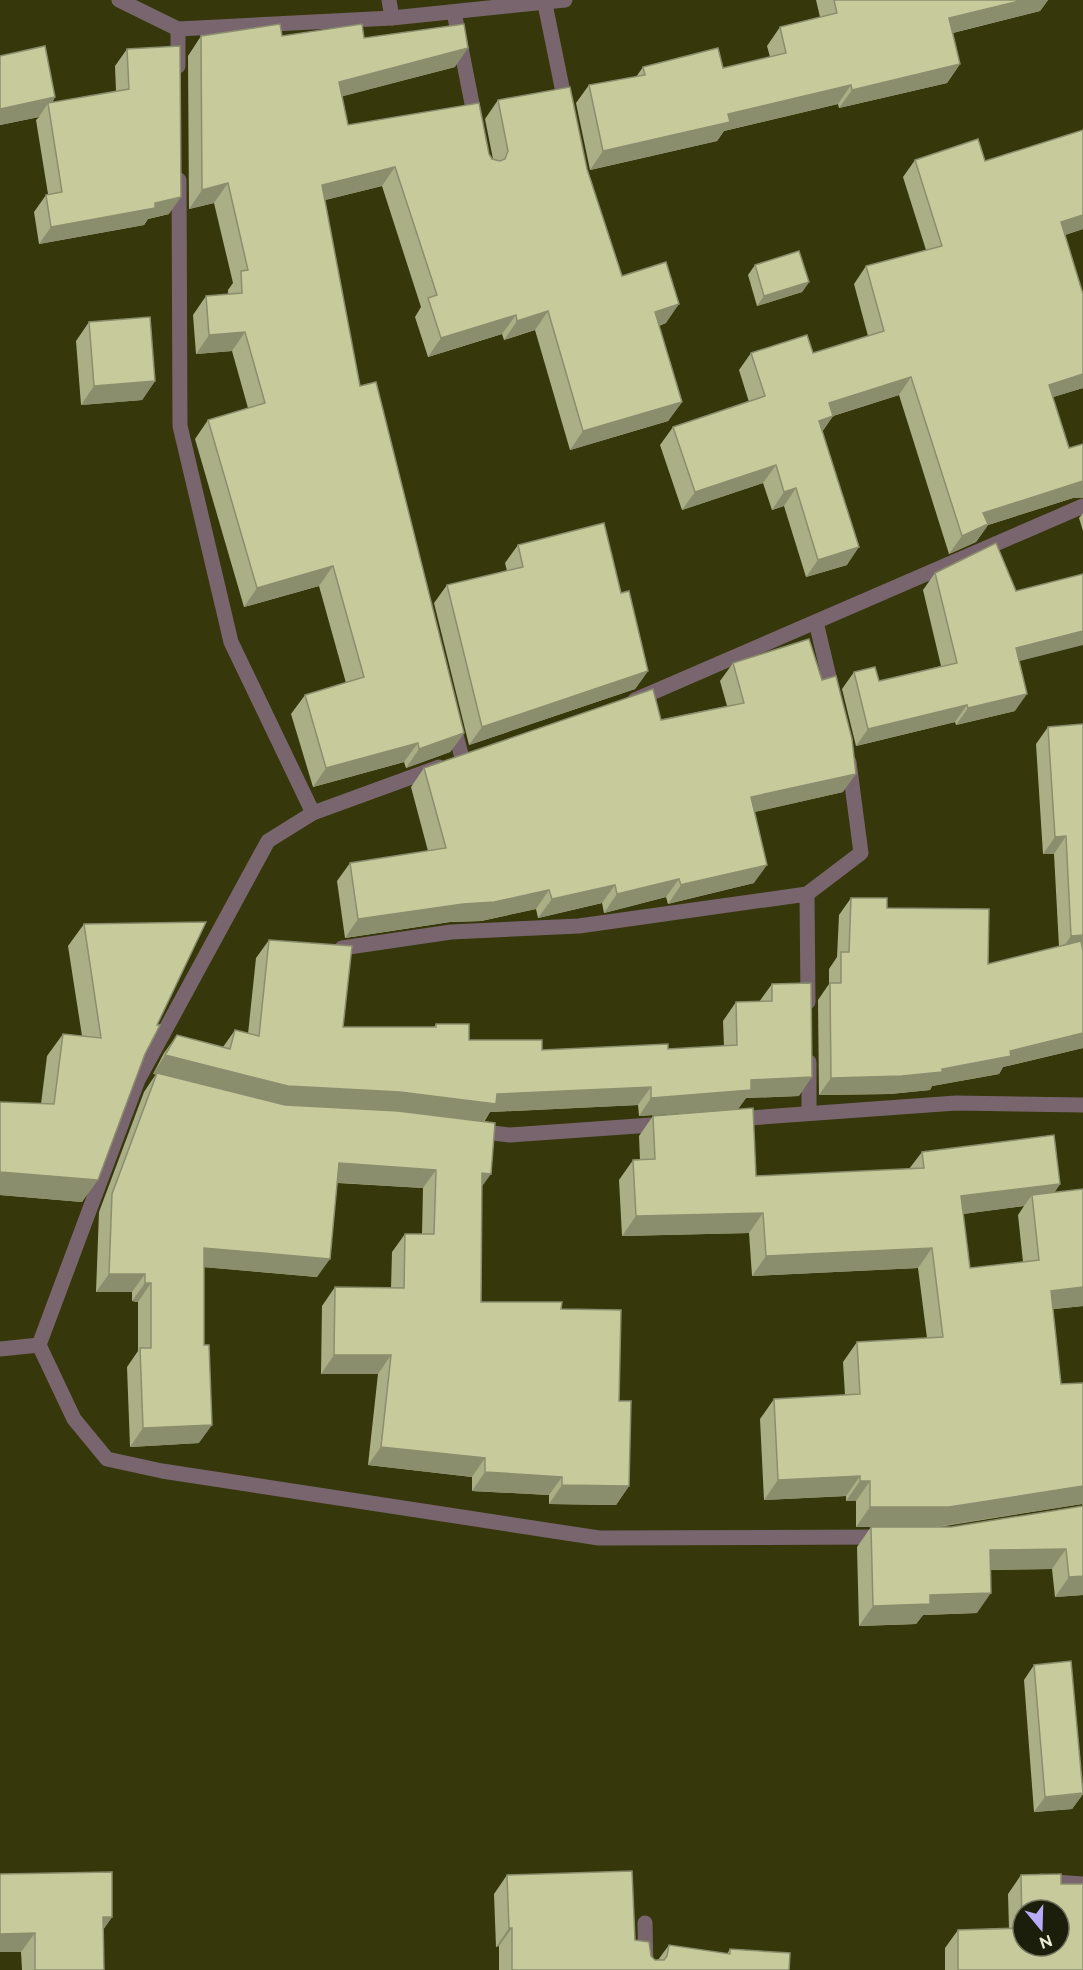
<svg xmlns="http://www.w3.org/2000/svg" width="1083" height="1970" font-family="Raleway,sans-serif">
<style>
.lines{fill:none;stroke-linecap:round;stroke-linejoin:round}
.street{stroke:#79656d;stroke-width:15}
.wall{fill:#abaf86;fill-rule:evenodd}
.shaded-wall{fill:#8b8e6d}
.building{fill:#c7cb9c;stroke:#8b8e6d;stroke-width:1.5;fill-rule:evenodd}
</style>
<rect width="100%" height="100%" fill="#36370b"/>
<g class="lines">
<!-- street -->
<g class="street">
<polyline points="119,0 178,29 392,18 565,0"/>
<polyline points="389,0 392,18"/>
<polyline points="545,4 566,107"/>
<polyline points="454,12 476,124"/>
<polyline points="178,29 178,66"/>
<polyline points="179,180 180,426 231,642 313,813"/>
<polyline points="816,622 834,698"/>
<polyline points="635,700 1083,506"/>
<polyline points="453,723 462,758"/>
<polyline points="439,767 313,813 268,841 138,1080 39,1345 74,1419 107,1459 162,1471 599,1538 884,1537"/>
<polyline points="807,894 808,1002"/>
<polyline points="342,948 451,932 579,926 807,894 861,853 849,762"/>
<polyline points="809,1062 809,1113"/>
<polyline points="735,1119 956,1103 1083,1105"/>
<polyline points="475,1131 510,1135 666,1124"/>
<polyline points="0,1349 39,1345"/>
<polyline points="1041,1881 1083,1884"/>
<polyline points="645,1923 646,1970"/>
</g>
</g>
<!-- wall -->
<g class="wall">
<polygon points="816,0 1048,0 1040,11 953,33 960,64 947,83 839,108 838,104 724,131 717,141 590,170 576,103 589,85 636,77 643,67 723,68 770,57 767,46 780,27 820,17"/>
<polygon points="201,36 282,36 364,38 455,67 342,96 348,125 489,154 493,159 485,119 498,100 587,169 622,276 666,323 659,326 682,402 668,421 570,450 535,330 504,340 502,334 428,357 415,317 421,307 382,186 325,200 360,386 464,733 450,752 406,768 404,762 313,787 291,714 305,695 346,683 319,586 244,607 195,439 208,420 248,408 232,351 196,354 193,315 206,296 228,294 228,290 233,283 214,203 189,209 188,56"/>
<polygon points="127,49 169,214 148,219 144,225 39,244 34,212 46,195 48,194 36,120 39,117 0,125 0,56 55,97 52,103 116,91 115,66"/>
<polygon points="1083,130 1083,229 1065,235 1083,388 1053,397 1073,498 988,525 976,542 949,554 899,395 833,416 822,432 847,565 806,577 784,506 772,510 763,483 682,510 660,445 673,427 749,402 739,370 751,353 813,353 868,336 854,284 866,266 926,250 903,177 915,160 985,161"/>
<polygon points="755,265 809,282 802,292 757,306 748,275"/>
<polygon points="89,322 155,381 142,400 81,405 76,341"/>
<polygon points="1083,513 1083,531 1079,518"/>
<polygon points="518,545 621,593 648,671 635,689 469,745 434,603 447,585 507,571 505,563"/>
<polygon points="935,573 1019,661 1015,711 956,725 955,722 856,746 842,689 854,672 879,681 941,666 923,590"/>
<polygon points="733,663 843,792 754,812 754,883 671,903 668,904 666,897 604,913 602,903 538,918 536,909 481,921 450,922 345,938 337,881 350,863 428,851 411,787 424,768 727,706 720,681"/>
<polygon points="1083,724 1083,1048 1003,1067 999,1074 932,1086 930,1090 890,1094 819,1095 818,1000 829,984 829,969 837,957 839,915 851,898 887,908 988,964 1059,947 1054,854 1043,854 1036,744 1048,727"/>
<polygon points="84,924 157,1025 82,1202 0,1195 0,1102 41,1104 47,1056 63,1034 82,1036 68,946"/>
<polygon points="269,940 343,1027 434,1027 436,1024 469,1040 542,1050 668,1049 724,1046 723,1021 736,1002 759,1002 772,984 799,1096 746,1098 738,1109 639,1116 638,1105 490,1112 484,1122 482,1187 481,1302 561,1309 619,1401 629,1486 616,1505 549,1504 549,1495 472,1491 472,1477 368,1465 378,1374 321,1374 322,1306 335,1287 391,1288 392,1252 405,1234 422,1234 423,1188 337,1183 317,1277 204,1267 199,1443 130,1447 127,1367 138,1351 138,1302 132,1301 132,1292 96,1292 99,1212 144,1092 156,1074 153,1074 164,1053 177,1035 223,1047 235,1030 248,1034 256,958"/>
<path d="M653,1116L756,1176L909,1169L922,1152L1060,1184L1054,1193L1083,1189V1306L1053,1309L1061,1384L1083,1383V1505L1082,1504L939,1527H951L1083,1506V1595L1055,1597L1052,1569L990,1570L977,1613L923,1615L916,1624L859,1626L857,1547L871,1527H856V1501H846V1496L764,1500L760,1419L774,1399L845,1395L843,1362L857,1342L927,1338L918,1268L752,1276L749,1233L622,1236L619,1180L633,1160H640L639,1136ZM1024,1206L1018,1215L1023,1262L970,1268L963,1214Z"/>
<polygon points="1034,1665 1083,1794 1072,1809 1034,1812 1024,1680"/>
<polygon points="0,1874 112,1917 103,1930 104,1970 22,1970 21,1952 0,1952"/>
<polygon points="507,1875 635,1940 655,1960 658,1960 669,1945 727,1954 730,1949 789,1970 499,1970 499,1946 496,1947 494,1894"/>
<polygon points="1021,1875 1061,1884 1083,1970 945,1970 945,1948 958,1930 1009,1928 1008,1894"/>
</g>
<!-- shaded-wall -->
<g class="shaded-wall">
<polygon points="1023,0 1048,0 1040,11 936,37 949,18"/>
<polygon points="468,48 455,67 325,101 339,82"/>
<polygon points="960,64 947,83 839,108 852,90"/>
<polygon points="851,85 838,104 724,131 717,141 590,170 603,151 728,114"/>
<polygon points="55,97 49,107 48,103 39,117 0,125 0,109"/>
<polygon points="395,167 382,186 309,204 322,185"/>
<polygon points="228,183 214,203 189,209 202,190"/>
<polygon points="181,197 169,214 148,219 144,225 39,244 51,227"/>
<polygon points="1083,215 1083,229 1049,240 1061,222"/>
<polygon points="809,282 802,292 757,306 764,296"/>
<polygon points="679,304 666,323 641,331 655,312"/>
<polygon points="548,311 535,330 504,340 517,321"/>
<polygon points="516,315 502,334 428,357 441,338"/>
<polygon points="245,332 232,351 196,354 209,335"/>
<polygon points="1083,374 1083,388 1037,402 1049,385"/>
<polygon points="911,377 899,395 817,421 829,403"/>
<polygon points="155,381 142,400 81,405 94,386"/>
<polygon points="682,402 668,421 570,450 583,431"/>
<polygon points="833,416 821,433 819,421"/>
<polygon points="776,465 763,483 682,510 695,492"/>
<polygon points="1083,481 1083,498 1073,498 988,525 976,542 949,554 962,536 983,513"/>
<polygon points="796,488 784,506 772,510 784,492"/>
<polygon points="859,547 847,565 806,577 818,560"/>
<polygon points="333,566 319,586 244,607 257,588"/>
<polygon points="1083,631 1083,645 1004,665 1016,648"/>
<polygon points="648,671 635,689 469,745 482,727"/>
<polygon points="1027,694 1015,711 956,725 968,708"/>
<polygon points="967,705 955,722 856,746 868,729"/>
<polygon points="464,733 450,752 406,768 419,749"/>
<polygon points="418,743 404,762 313,787 326,768"/>
<polygon points="856,774 843,792 738,816 751,797"/>
<polygon points="1066,836 1054,854 1043,854 1055,837"/>
<polygon points="767,865 754,883 668,904 681,885"/>
<polygon points="679,879 666,897 604,913 617,894"/>
<polygon points="615,885 602,903 538,918 552,899"/>
<polygon points="549,890 536,909 481,921 450,922 345,938 358,919"/>
<polygon points="1083,935 1083,952 1059,953 1071,936"/>
<polygon points="1083,1033 1083,1048 1003,1067 999,1074 932,1086 930,1090 890,1094 819,1095 831,1078 942,1069"/>
<polygon points="165,1055 497,1094 651,1087 638,1105 490,1112 483,1122 275,1104 153,1074"/>
<polygon points="812,1077 799,1096 746,1098 738,1109 639,1116 651,1098 751,1080"/>
<polygon points="339,1163 436,1170 423,1188 326,1182"/>
<polygon points="0,1172 98,1180 82,1202 0,1195"/>
<polygon points="482,1173 491,1174 478,1192"/>
<polygon points="1060,1184 1046,1204 1032,1195 1024,1206 947,1216 961,1196"/>
<polygon points="763,1213 749,1233 622,1236 636,1216"/>
<polygon points="204,1248 330,1259 317,1277 191,1266"/>
<polygon points="932,1248 918,1268 752,1276 766,1256"/>
<polygon points="109,1274 145,1274 132,1292 96,1292"/>
<polygon points="145,1283 151,1283 138,1302 132,1301"/>
<polygon points="1083,1287 1083,1306 1037,1311 1051,1291"/>
<polygon points="334,1355 391,1355 378,1374 321,1374"/>
<polygon points="212,1425 199,1443 130,1447 143,1428"/>
<polygon points="381,1447 485,1458 472,1477 368,1465"/>
<polygon points="485,1472 562,1477 549,1495 472,1491"/>
<polygon points="860,1476 846,1496 764,1500 778,1480"/>
<polygon points="860,1481 870,1481 856,1501 846,1501"/>
<polygon points="562,1485 629,1486 616,1505 549,1504"/>
<polygon points="1083,1486 1083,1505 1082,1504 935,1527 856,1527 870,1507"/>
<polygon points="1066,1549 1052,1569 976,1570 990,1550"/>
<polygon points="1083,1576 1083,1595 1055,1597 1069,1577"/>
<polygon points="991,1593 977,1613 923,1615 916,1624 859,1626 873,1606 930,1595"/>
<polygon points="1083,1794 1072,1809 1034,1812 1045,1797"/>
<polygon points="103,1917 112,1917 99,1935"/>
<polygon points="509,1928 512,1928 499,1946 496,1947"/>
<polygon points="35,1933 21,1952 0,1952 0,1934"/>
</g>
<!-- building -->
<g class="building">
<polygon points="834,0 1023,0 949,18 960,64 852,90 851,85 728,114 730,122 603,151 589,85 645,75 643,67 718,48 723,68 786,53 780,27 837,13"/>
<polygon points="280,24 282,36 362,24 364,38 464,24 468,48 339,82 348,125 479,103 489,154 492,159 500,161 505,159 508,151 498,100 570,87 587,169 622,276 666,262 679,304 655,312 682,402 583,431 548,311 517,321 516,315 441,338 428,298 437,295 395,167 322,185 360,386 376,382 464,733 419,749 418,743 326,768 305,695 364,677 333,566 257,588 208,420 265,403 245,332 209,335 206,296 242,293 241,271 248,270 228,183 202,190 201,36"/>
<polygon points="45,46 55,97 0,109 0,56"/>
<polygon points="180,46 181,197 155,203 155,208 51,227 46,195 62,192 48,103 129,89 127,49"/>
<polygon points="1083,130 1083,215 1061,222 1083,294 1083,374 1049,385 1069,448 1083,444 1083,481 983,513 988,524 962,536 911,377 829,403 833,416 819,421 859,547 818,560 796,488 784,492 776,465 695,492 673,427 765,396 751,353 807,335 813,353 884,331 866,266 942,246 915,160 978,139 985,161"/>
<polygon points="799,251 809,282 764,296 755,265"/>
<polygon points="150,317 155,381 94,386 89,322"/>
<polygon points="604,523 621,593 629,591 648,671 482,727 447,585 523,567 518,545"/>
<polygon points="996,543 1016,591 1083,574 1083,631 1016,648 1027,694 968,708 967,705 868,729 854,672 875,667 879,681 957,663 935,573"/>
<polygon points="809,639 822,680 836,676 852,739 856,774 751,797 767,865 684,884 681,885 679,879 617,894 615,885 552,899 549,890 494,902 463,904 358,919 350,863 446,848 424,768 653,689 661,720 744,703 733,663"/>
<polygon points="1083,724 1083,935 1071,936 1066,836 1055,837 1048,727"/>
<polygon points="851,898 887,898 887,908 989,909 988,964 1081,941 1083,951 1083,1033 1010,1051 1011,1056 942,1069 942,1072 902,1076 831,1078 830,983 841,983 841,952 849,952"/>
<polygon points="206,922 157,1025 160,1025 145,1054 98,1180 0,1172 0,1102 54,1104 63,1034 101,1038 84,924"/>
<polygon points="269,940 352,946 343,1027 436,1027 436,1024 469,1024 469,1040 542,1040 542,1050 668,1044 668,1049 737,1045 736,1002 772,1001 772,984 811,983 812,1077 751,1080 751,1090 651,1098 651,1087 497,1094 496,1104 400,1092 288,1086 165,1055 177,1035 230,1049 235,1030 259,1036"/>
<polygon points="157,1073 285,1105 398,1111 495,1123 491,1174 482,1173 481,1302 562,1302 561,1309 621,1310 619,1401 631,1401 629,1486 562,1485 562,1477 485,1472 485,1458 381,1447 391,1355 334,1355 335,1287 404,1288 405,1234 434,1234 436,1170 339,1163 330,1259 204,1248 204,1345 209,1345 212,1425 143,1428 140,1348 151,1348 151,1283 145,1283 145,1274 109,1274 112,1194"/>
<polygon points="753,1108 756,1176 924,1168 922,1152 1054,1135 1060,1184 961,1196 970,1268 1039,1260 1032,1195 1083,1189 1083,1287 1051,1291 1061,1384 1083,1383 1083,1486 949,1507 870,1507 870,1481 860,1481 860,1476 778,1480 774,1399 860,1394 857,1342 943,1337 932,1248 766,1256 763,1213 636,1216 633,1160 655,1159 653,1116"/>
<polygon points="1083,1506 1083,1576 1069,1577 1066,1549 990,1550 991,1593 930,1595 930,1604 873,1606 871,1527 951,1527"/>
<polygon points="1071,1661 1083,1793 1045,1797 1034,1665"/>
<polygon points="632,1871 635,1940 649,1942 651,1956 655,1960 664,1960 667,1956 669,1945 730,1954 730,1949 790,1953 789,1970 512,1970 512,1928 509,1928 507,1875"/>
<polygon points="112,1872 112,1917 103,1917 104,1970 35,1970 35,1933 0,1934 0,1874"/>
<path d="M1061,1874V1884H1083V1970H958V1930L1022,1928L1021,1875ZM1023,1910H1059V1946H1023Z"/>
</g>
<!-- north arrow -->
<g transform="translate(1041 1928) rotate(161)"><circle r="28" fill="#1c1e0c" stroke="#6f715d" stroke-width="1.5"/>
<path d="M0-4.5L10 22L0 15L-10 22Z" fill="#b8abf7"/>
<text y="-9" font-size="16" font-weight="bold" text-anchor="middle" fill="#ebedd6">N</text>
</g>
</svg>
